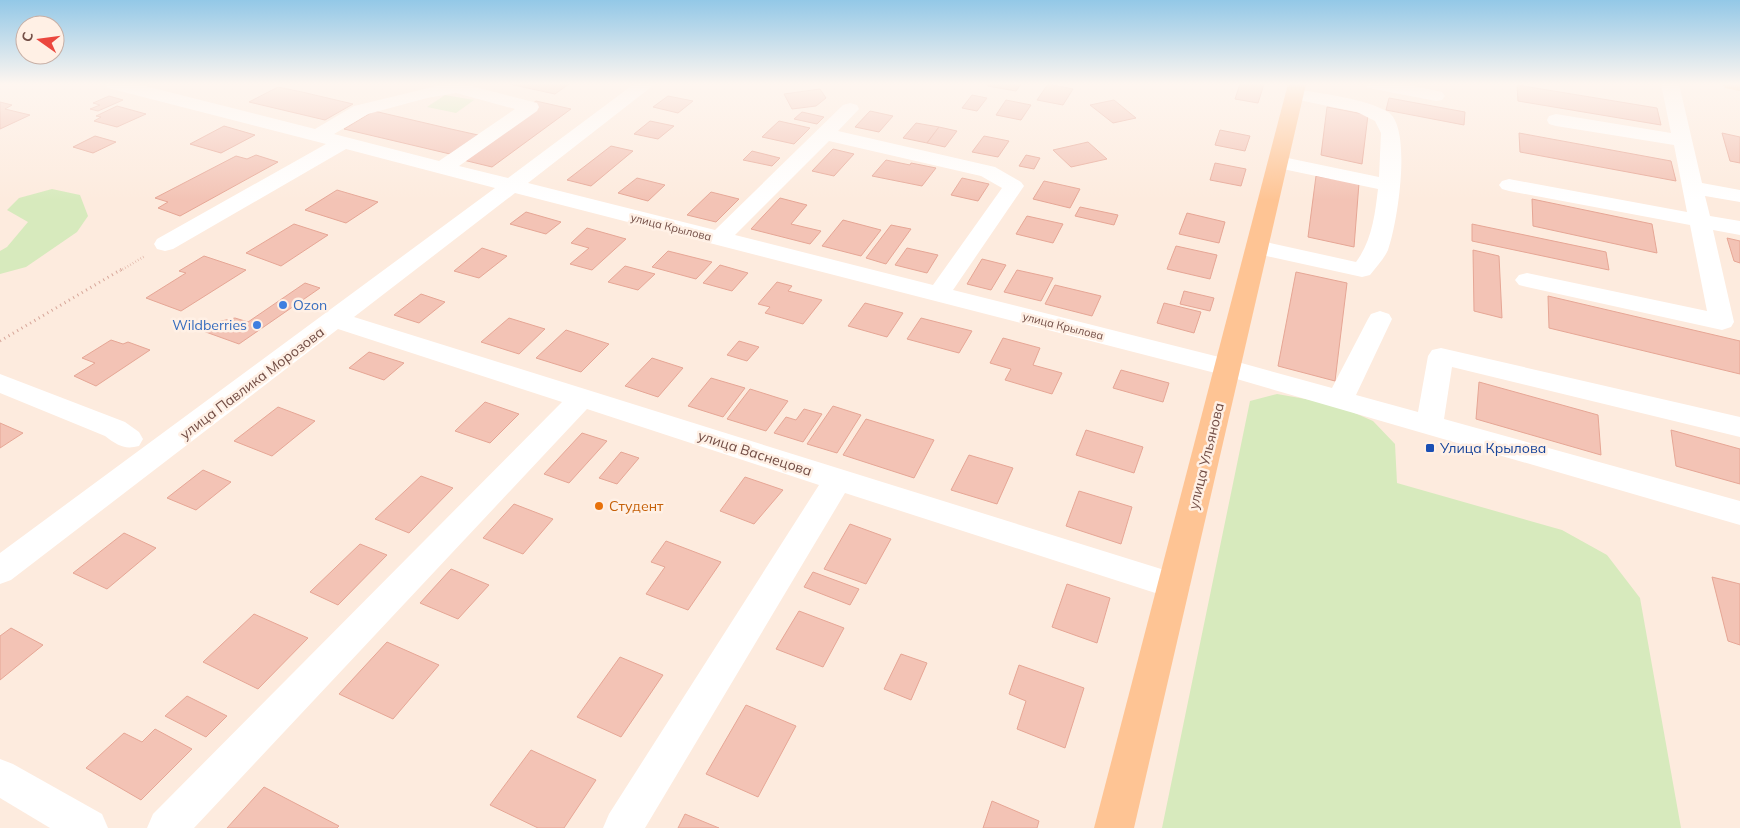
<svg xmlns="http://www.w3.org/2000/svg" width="1740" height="828" font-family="Mulish,sans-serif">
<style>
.green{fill:#d7eabd}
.building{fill:#f3c3b5;stroke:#e6a695}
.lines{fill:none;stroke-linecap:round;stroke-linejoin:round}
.path-far1{stroke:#d7a699;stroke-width:2.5;stroke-dasharray:0.5 2.5;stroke-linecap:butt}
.path{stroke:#d7a699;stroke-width:3;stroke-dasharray:1 4;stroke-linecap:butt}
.minor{fill:#fff;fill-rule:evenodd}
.major{fill:#fec494;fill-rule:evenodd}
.shop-dot{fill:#3f7fe0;stroke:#fff0e5;stroke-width:2}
.transit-dot{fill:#1a4fb4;stroke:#fff0e5;stroke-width:2}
.food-dot{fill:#e8710a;stroke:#fff0e5;stroke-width:2}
.labels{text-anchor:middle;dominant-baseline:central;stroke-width:5;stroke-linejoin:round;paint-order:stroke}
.far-street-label{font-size:11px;fill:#734e46;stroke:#fff0e5}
.shop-label{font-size:14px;fill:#366cbe;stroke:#fff0e5;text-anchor:start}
.street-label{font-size:14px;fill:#734e46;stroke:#fff0e5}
.transit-label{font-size:14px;fill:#164399;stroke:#fff0e5;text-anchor:start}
.food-label{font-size:14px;fill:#c56008;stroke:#fff0e5;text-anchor:start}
</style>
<rect width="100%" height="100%" fill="#fdebde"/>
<!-- green -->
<g class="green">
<polygon points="445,95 474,100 456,113 427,107"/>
<polygon points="52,189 80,195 88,216 77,232 26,267 0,274 0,251 7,247 28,222 7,210 19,198"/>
<polygon points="1277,394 1334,404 1373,421 1395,444 1397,483 1562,530 1607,555 1640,598 1681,828 1162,828 1250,401"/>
</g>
<!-- building -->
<g class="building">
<polygon points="509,84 569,84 555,94"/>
<polygon points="989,84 1021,84 1016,91 988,86"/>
<polygon points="1048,84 1073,89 1063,105 1037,100"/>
<polygon points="1240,84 1264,84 1258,103 1235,99"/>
<polygon points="1517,85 1657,108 1661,125 1518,101"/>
<polygon points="278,87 302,92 353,104 325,120 249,102"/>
<polygon points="820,89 826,98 816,106 792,109 784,94"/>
<polygon points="972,95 987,98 977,111 962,108"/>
<polygon points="109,96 123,100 98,111 90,109 100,105 93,103"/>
<polygon points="668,96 693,101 678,113 653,107"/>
<polygon points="1389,98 1465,112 1464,125 1386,110"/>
<polygon points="1006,100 1031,105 1021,120 996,115"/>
<polygon points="1114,100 1136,118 1113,123 1090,105"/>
<polygon points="536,101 571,109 492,167 455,158"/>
<polygon points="0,102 12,105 5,109 30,115 0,129"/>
<polygon points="117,106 146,114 117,127 94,121 101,117 96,116"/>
<polygon points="1327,107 1368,115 1362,164 1321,155"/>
<polygon points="374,111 451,129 478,135 450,154 344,129"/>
<polygon points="870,111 893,116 879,132 855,127"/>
<polygon points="802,112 824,117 817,124 794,119"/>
<polygon points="650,121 674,126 658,139 634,134"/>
<polygon points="779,121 810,128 794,144 762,137"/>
<polygon points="916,123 939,127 927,143 903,138"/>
<polygon points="224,126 255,135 221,153 190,144"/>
<polygon points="939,127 957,131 945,147 927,143"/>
<polygon points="1220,130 1250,136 1245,151 1215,145"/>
<polygon points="1519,133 1671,161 1676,181 1520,152"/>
<polygon points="1722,133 1740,137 1740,163 1730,161"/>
<polygon points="95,136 116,142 93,153 73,147"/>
<polygon points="984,136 1009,141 998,157 972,152"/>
<polygon points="1088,142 1107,159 1071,167 1053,150"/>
<polygon points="611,146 633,151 591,186 567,180"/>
<polygon points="833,149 854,154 834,176 812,171"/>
<polygon points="752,151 780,158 772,166 743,160"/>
<polygon points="256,155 278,162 180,216 158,208 168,202 155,198 236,156 247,159"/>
<polygon points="1026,155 1040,158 1034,169 1019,166"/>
<polygon points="886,160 910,165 911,163 936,168 922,186 872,176"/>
<polygon points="1215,163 1246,169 1241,186 1210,180"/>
<polygon points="1316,176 1359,183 1354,247 1308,237"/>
<polygon points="637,178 665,185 648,201 618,193"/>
<polygon points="962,178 989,184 978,201 951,195"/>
<polygon points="1044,181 1080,189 1070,208 1033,199"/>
<polygon points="337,190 378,202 346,223 305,210"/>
<polygon points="711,192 739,199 716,222 687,215"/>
<polygon points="780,198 807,205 791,224 821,231 810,244 751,229"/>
<polygon points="1532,199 1652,224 1657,253 1533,226"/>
<polygon points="1080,207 1118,215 1114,225 1075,216"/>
<polygon points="526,212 561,222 546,234 510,224"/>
<polygon points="1187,213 1225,222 1219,243 1179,234"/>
<polygon points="1027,216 1063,224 1053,243 1016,234"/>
<polygon points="843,220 881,230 861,256 822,246"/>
<polygon points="294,224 328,235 281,266 246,253"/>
<polygon points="1472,224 1606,252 1609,270 1472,241"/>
<polygon points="891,225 911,229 886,264 866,258"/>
<polygon points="587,228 626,239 592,270 570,264 589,248 571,243"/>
<polygon points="1727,238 1740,241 1740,263 1734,261"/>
<polygon points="1176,246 1217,255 1210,279 1167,269"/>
<polygon points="482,248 507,256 479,278 454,271"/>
<polygon points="907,248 938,255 927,273 895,265"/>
<polygon points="1473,250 1499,256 1502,318 1474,311"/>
<polygon points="668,251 712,262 696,279 652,267"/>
<polygon points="204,256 246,270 181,311 146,298 186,273 179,271"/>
<polygon points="982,259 1006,265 991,290 967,284"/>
<polygon points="720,265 748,273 732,291 703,283"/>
<polygon points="625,266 655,274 638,290 608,282"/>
<polygon points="1017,270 1053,278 1041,301 1004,292"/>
<polygon points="1296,272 1347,283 1335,381 1278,366"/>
<polygon points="777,282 792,286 788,291 822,300 803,324 765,313 770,307 758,304"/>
<polygon points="305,283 320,288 239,344 203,331 217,322 235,318 248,322"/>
<polygon points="1055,285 1101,296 1092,316 1045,304"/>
<polygon points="1184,291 1214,298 1210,311 1180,304"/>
<polygon points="421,294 445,302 419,323 394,315"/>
<polygon points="1548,296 1740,341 1740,374 1549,328"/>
<polygon points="865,303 903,313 887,337 848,326"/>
<polygon points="1164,303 1201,312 1194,333 1157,323"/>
<polygon points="509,318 545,329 519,354 481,342"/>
<polygon points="921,318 972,331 959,353 907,339"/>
<polygon points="566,330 609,344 581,372 536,358"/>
<polygon points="1003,338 1040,348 1033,365 1062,373 1052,394 1005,380 1011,369 990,363"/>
<polygon points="111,340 123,344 128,342 150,350 96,386 74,376 95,363 82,358"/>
<polygon points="739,341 759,347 747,361 727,355"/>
<polygon points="369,352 404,363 384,380 349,368"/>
<polygon points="652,358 683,368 658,397 625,386"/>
<polygon points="1121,370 1169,383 1163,402 1113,388"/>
<polygon points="711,378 745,388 723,417 688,406"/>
<polygon points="1479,382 1598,415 1601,455 1476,419"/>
<polygon points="750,389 788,401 766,431 727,419"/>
<polygon points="485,402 519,414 490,443 455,431"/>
<polygon points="833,406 861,415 837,453 807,444"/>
<polygon points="278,407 315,421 272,456 234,441"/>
<polygon points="804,409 822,414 803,442 774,433 786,417 796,420"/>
<polygon points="866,419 934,440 914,478 843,455"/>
<polygon points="0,423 23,433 0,448"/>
<polygon points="1086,430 1143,447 1134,473 1076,455"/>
<polygon points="1671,430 1740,449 1740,484 1676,466"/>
<polygon points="582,433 607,441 569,483 544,474"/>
<polygon points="621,452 639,458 617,484 599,478"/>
<polygon points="969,455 1013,468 997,504 951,490"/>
<polygon points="203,470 231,482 196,510 167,498"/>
<polygon points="421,476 453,488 409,533 375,519"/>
<polygon points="745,477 783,490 754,524 720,511"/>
<polygon points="1079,491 1132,507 1121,544 1066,526"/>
<polygon points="514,504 553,519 523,554 483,538"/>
<polygon points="850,524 891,539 866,584 824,569"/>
<polygon points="124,533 156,548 107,589 73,573"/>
<polygon points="666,541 721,562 688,610 646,594 665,567 651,562"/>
<polygon points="360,544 387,555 338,605 310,592"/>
<polygon points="451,569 489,585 458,619 420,603"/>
<polygon points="813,572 859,589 850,605 804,587"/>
<polygon points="1712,577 1740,584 1740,645 1728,641"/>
<polygon points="1067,584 1110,598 1097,643 1052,627"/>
<polygon points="799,611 844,628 823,667 776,649"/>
<polygon points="254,614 308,638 258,689 203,662"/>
<polygon points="11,628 43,645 0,680 0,636"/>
<polygon points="387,642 439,665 393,719 339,694"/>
<polygon points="901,654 927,663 911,700 884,689"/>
<polygon points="620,657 663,675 621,737 577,717"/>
<polygon points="1019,665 1084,688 1065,748 1017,729 1026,701 1009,694"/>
<polygon points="187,696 227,716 206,737 165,716"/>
<polygon points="746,705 796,726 758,797 706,774"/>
<polygon points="155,729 192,749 141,800 86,768 124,733 142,742"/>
<polygon points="531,750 596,780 564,828 538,828 490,805"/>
<polygon points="264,787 339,826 337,828 227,828"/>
<polygon points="992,801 1039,821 1037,828 983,828"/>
<polygon points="685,814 719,828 678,828"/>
</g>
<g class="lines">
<!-- path-far1 -->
<polyline class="path-far1" points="120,271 145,256"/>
<!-- path -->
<polyline class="path" points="0,341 122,269"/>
<!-- minor -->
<g class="minor">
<path d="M105,84H137L315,129L354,106L445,84H463L537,103L539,107L537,111L459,166L508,178L634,84H655L528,183L715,230L843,105L850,103L857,105L859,109L838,131L995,167L1021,182L1024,186L953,290L1227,359L1332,388L1368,319L1371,314L1380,311L1389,314L1392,319L1356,395L1418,412L1428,356L1432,350L1441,348L1740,417V437L1452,367L1444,419L1740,501V525L1223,375L515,193L354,317L1174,573L1186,577L1190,586L1186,595L1174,599L845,493L645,828H603L609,814L819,485L587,409L194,828H147L153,814L562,402L338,329L11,580L0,584V553L495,188L346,149L173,249L165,251L157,249L154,244L157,239L326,144L108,88ZM456,93L515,109L439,161L334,134L368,114L427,98ZM829,141L981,176L1002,188L933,285L735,235Z"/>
<polygon points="1365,84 1404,84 1442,92 1445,96 1442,100 1436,101 1374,89 1368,88"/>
<polygon points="1661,84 1679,84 1702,183 1740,190 1740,202 1705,196 1710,216 1740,221 1740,235 1713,230 1734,322 1731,327 1722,330 1527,287 1519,285 1515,280 1519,275 1527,273 1707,311 1690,225 1509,191 1502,189 1499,185 1502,181 1509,179 1687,212 1674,145 1556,126 1549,124 1547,120 1549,116 1556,114 1671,133"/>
<path d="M1295,89C1323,94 1364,98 1388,112C1413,128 1397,225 1388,250C1384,259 1376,267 1370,275L1362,277L1257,254L1249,252L1246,247L1249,242L1257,240L1356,262C1372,241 1375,214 1378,189L1278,168L1271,166L1268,162L1271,158L1278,156L1379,177L1381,133L1375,121L1357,112L1289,98L1286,94L1289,90Z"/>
<path d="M0,374L125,422L139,432L143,439L139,446C124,450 117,445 105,436L0,393Z"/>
<polygon points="0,759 13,764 102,814 108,828 50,828 0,798"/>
</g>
<!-- major -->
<g class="major">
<polygon points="1288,84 1306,84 1134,828 1094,828"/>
<polygon points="1722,84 1740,84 1740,91 1725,88"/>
</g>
</g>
<!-- sky -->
<linearGradient id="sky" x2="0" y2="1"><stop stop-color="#93c8e7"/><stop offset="0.42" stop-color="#fef6f0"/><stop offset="1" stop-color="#fef6f0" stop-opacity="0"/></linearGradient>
<rect width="1740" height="200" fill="url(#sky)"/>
<!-- markers -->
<g class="shop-dot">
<circle cx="283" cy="305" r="5"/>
<circle cx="257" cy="325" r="5"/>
</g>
<rect class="transit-dot" x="1425" y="443" width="10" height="10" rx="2.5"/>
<circle class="food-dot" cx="599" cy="506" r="5"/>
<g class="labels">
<!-- far-street labels -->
<g class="far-street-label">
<text transform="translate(671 227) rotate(14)">улица Крылова</text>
<text transform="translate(1063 326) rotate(14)">улица Крылова</text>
</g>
<!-- shop labels -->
<g class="shop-label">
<text x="293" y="305">Ozon</text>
<text x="247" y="325" text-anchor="end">Wildberries</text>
</g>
<!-- street labels -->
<g class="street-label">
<text transform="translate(252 383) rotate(-37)">улица Павлика Морозова</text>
<text transform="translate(755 453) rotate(18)">улица Васнецова</text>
<text transform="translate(1206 456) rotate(-76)">улица Ульянова</text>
</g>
<!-- transit labels -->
<g class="transit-label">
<text x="1440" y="448">Улица Крылова</text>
</g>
<!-- food labels -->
<g class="food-label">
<text x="609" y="506">Студент</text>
</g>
</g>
<!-- north arrow -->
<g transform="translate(40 40) rotate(284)"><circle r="24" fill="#fff0e5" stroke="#c7afa5"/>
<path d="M0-4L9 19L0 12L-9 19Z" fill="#eb473e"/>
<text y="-8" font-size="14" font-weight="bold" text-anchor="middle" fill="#734e46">С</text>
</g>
</svg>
